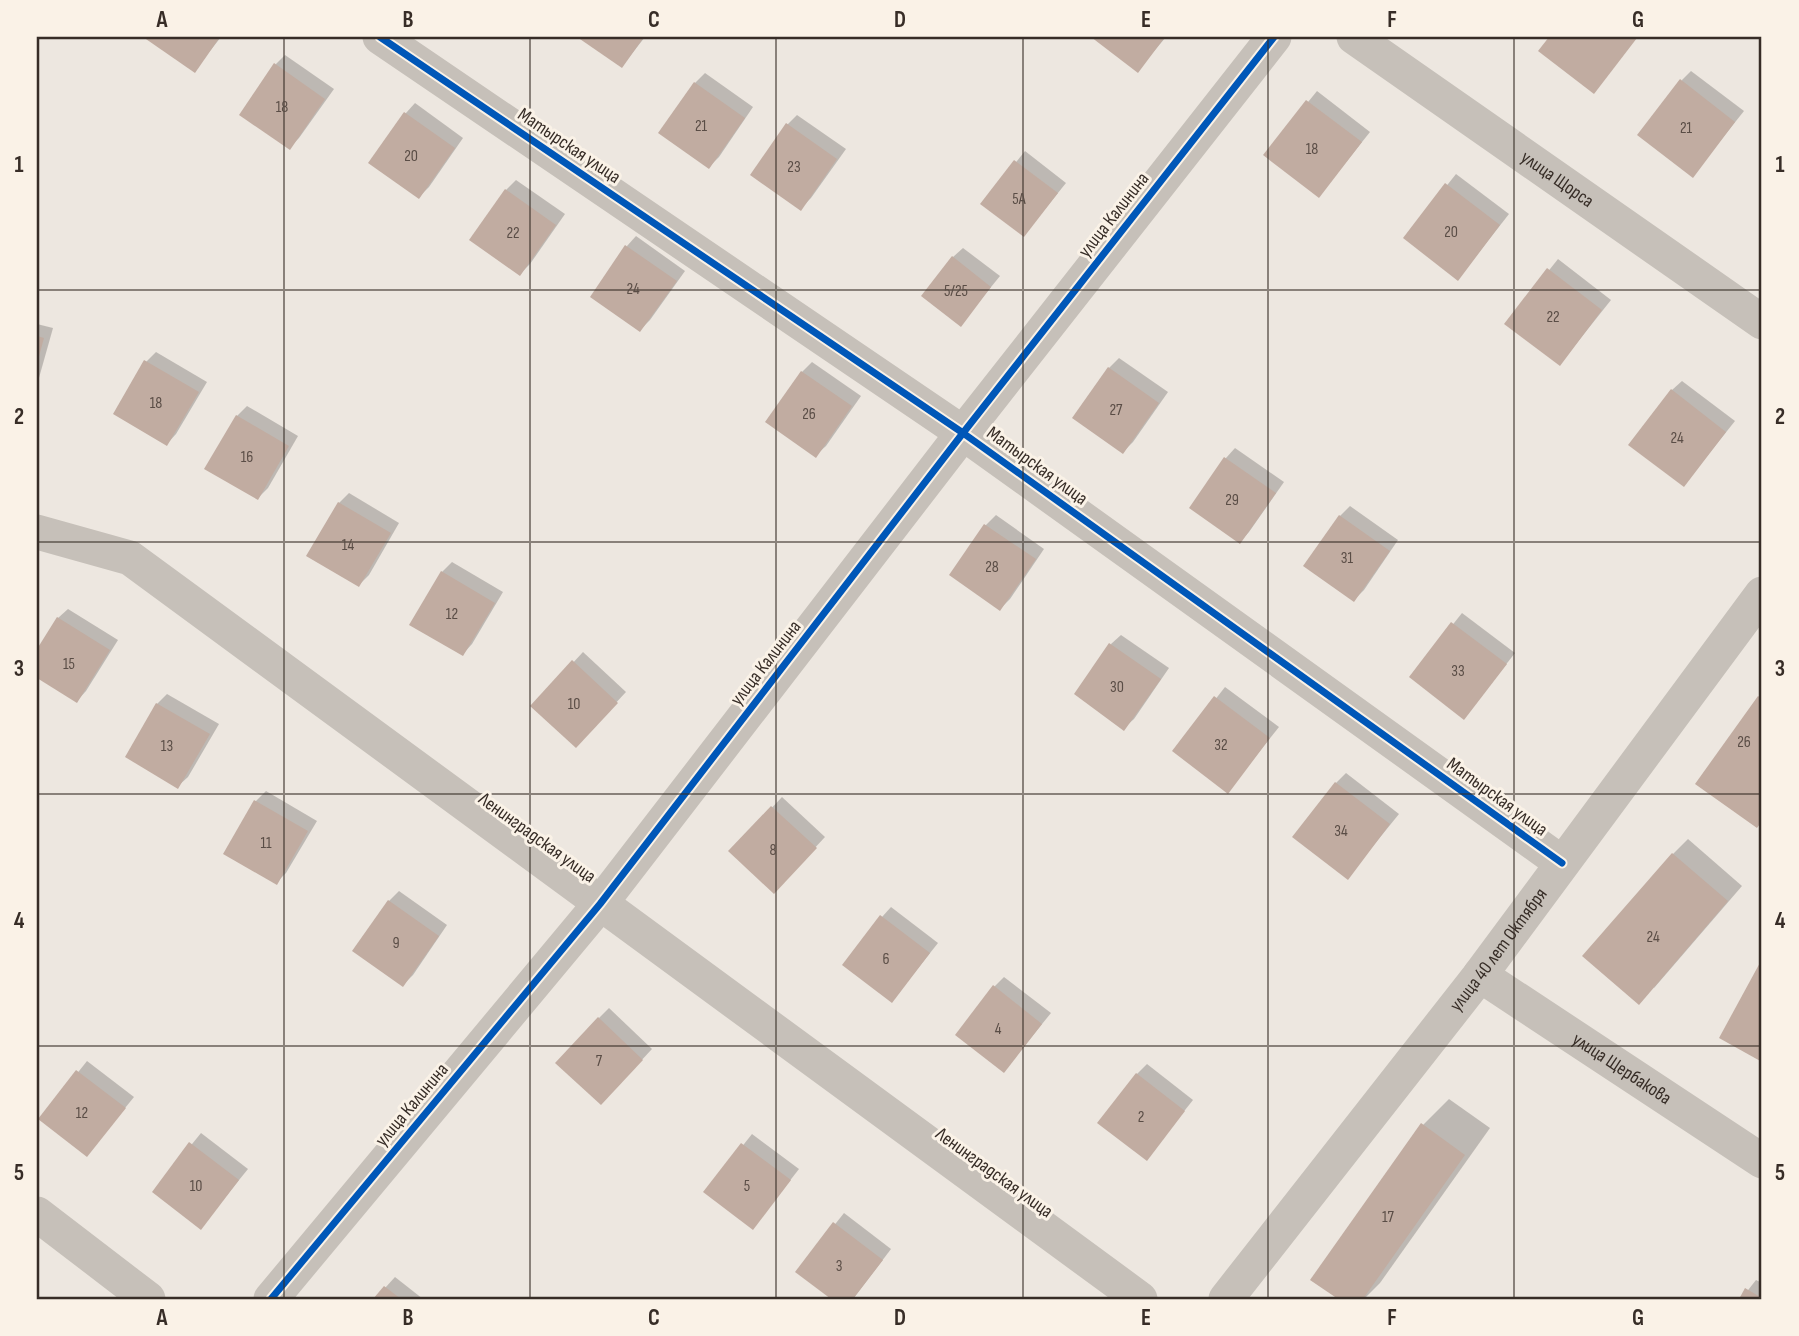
<svg xmlns="http://www.w3.org/2000/svg" width="1799" height="1336" font-family="'Sofia Sans Condensed',sans-serif">
<style>
.shadow{fill:#0003}
.building{fill:#c1aca1}
.lines{fill:none;stroke-linecap:round;stroke-linejoin:round}
.minor{stroke:#c6c0b9;stroke-width:35}
.cycleway-casing{stroke:#faf2e7;stroke-width:11}
.cycleway{stroke:#0057b8;stroke-width:7}
.grid{fill:none;stroke:#372d27;stroke-width:2;stroke-opacity:0.55}
.labels{text-anchor:middle;dominant-baseline:central;stroke-width:6;stroke-linejoin:round;paint-order:stroke}
.number-label{font-size:16px;fill:#5a4d46}
.street-label{font-size:19px;fill:#372d27;stroke:#faf2e7}
.neatline{fill:none;stroke:#372d27;stroke-width:2.5}
.grid-label{font-size:23px;text-anchor:middle;font-weight:bold;fill:#372d27}
</style>
<rect width="100%" height="100%" fill="#ede7e0"/>
<!-- shadow -->
<g class="shadow">
<polygon points="146,37 221,37 194,71"/>
<polygon points="580,37 645,37 622,66"/>
<polygon points="1094,37 1166,37 1138,70"/>
<polygon points="285,55 334,89 299,138 289,148 276,64"/>
<polygon points="1691,71 1744,111 1693,175 1682,80"/>
<polygon points="705,73 753,107 719,157 709,167 695,83"/>
<polygon points="1317,91 1370,132 1319,196 1265,155"/>
<polygon points="415,103 463,138 429,187 419,197 370,163 406,113"/>
<polygon points="797,115 846,149 811,198 801,208 787,125"/>
<polygon points="1025,151 1066,183 1024,235 983,204"/>
<polygon points="1456,174 1509,214 1458,279 1405,238"/>
<polygon points="516,180 565,214 530,264 520,274 506,190"/>
<polygon points="636,236 685,271 650,320 640,330 627,246"/>
<polygon points="963,248 1000,276 961,324 953,257"/>
<polygon points="1558,259 1611,300 1560,364 1507,323"/>
<polygon points="37,324 53,328 37,385"/>
<polygon points="156,352 207,382 176,434 167,444 146,362"/>
<polygon points="1119,358 1168,392 1133,442 1123,452 1109,368"/>
<polygon points="812,362 861,396 826,446 816,455 768,421 802,372"/>
<polygon points="1682,381 1735,421 1684,485 1672,390"/>
<polygon points="247,406 298,436 268,488 258,498 207,468 237,416"/>
<polygon points="1235,448 1284,482 1249,532 1240,542 1191,508 1226,458"/>
<polygon points="349,493 399,523 369,575 359,585 339,503"/>
<polygon points="1350,506 1398,540 1364,590 1354,600 1340,516"/>
<polygon points="996,515 1044,549 1010,599 1000,609 951,575 986,525"/>
<polygon points="452,562 503,592 472,644 463,654 442,572"/>
<polygon points="68,609 118,640 86,691 77,701 37,676 37,652 58,618"/>
<polygon points="1462,613 1515,653 1464,718 1411,677"/>
<polygon points="1121,635 1169,668 1134,719 1124,728 1111,644"/>
<polygon points="583,652 626,692 585,736 533,706"/>
<polygon points="1225,687 1279,727 1228,791 1175,751"/>
<polygon points="167,694 219,724 188,777 178,786 157,704"/>
<polygon points="1762,694 1762,820 1757,826 1759,697"/>
<polygon points="1346,773 1399,814 1347,878 1336,783"/>
<polygon points="266,791 317,821 286,873 276,883 225,853 256,801"/>
<polygon points="782,797 825,837 774,892 731,851"/>
<polygon points="1688,839 1742,886 1654,988 1673,854"/>
<polygon points="399,891 447,925 413,975 403,985 389,901"/>
<polygon points="891,907 938,943 892,1001 882,917"/>
<polygon points="1004,977 1051,1013 1004,1071 994,987"/>
<polygon points="609,1008 652,1049 611,1093 599,1018"/>
<polygon points="87,1061 134,1097 87,1155 41,1119"/>
<polygon points="1147,1064 1193,1100 1147,1158 1137,1074"/>
<polygon points="1449,1099 1490,1128 1380,1283 1364,1299 1341,1299 1313,1279 1423,1125"/>
<polygon points="201,1133 248,1169 201,1227 154,1191"/>
<polygon points="752,1134 799,1169 753,1228 706,1192"/>
<polygon points="844,1213 891,1249 853,1299 834,1299 798,1271"/>
<polygon points="395,1277 423,1299 375,1299"/>
<polygon points="1756,1280 1762,1283 1762,1299 1741,1299"/>
</g>
<!-- building -->
<g class="building">
<polygon points="143,37 220,37 195,73"/>
<polygon points="577,37 644,37 622,68"/>
<polygon points="1091,37 1165,37 1138,73"/>
<polygon points="1549,37 1635,37 1637,38 1594,94 1538,51"/>
<polygon points="274,63 325,99 290,150 239,115"/>
<polygon points="1680,79 1735,122 1693,178 1637,135"/>
<polygon points="694,82 745,118 709,169 658,133"/>
<polygon points="1306,100 1362,142 1319,198 1263,155"/>
<polygon points="404,112 455,148 419,199 368,163"/>
<polygon points="786,123 837,159 801,211 750,175"/>
<polygon points="1014,160 1058,193 1024,237 980,204"/>
<polygon points="1445,183 1500,225 1458,281 1403,238"/>
<polygon points="505,189 556,225 520,276 469,240"/>
<polygon points="625,245 677,281 640,332 590,297"/>
<polygon points="952,256 991,287 961,327 921,296"/>
<polygon points="1547,268 1602,310 1560,366 1504,324"/>
<polygon points="37,336 44,338 38,360 37,360"/>
<polygon points="144,360 199,392 167,446 113,414"/>
<polygon points="1108,367 1159,403 1123,454 1072,418"/>
<polygon points="801,371 852,406 816,458 765,422"/>
<polygon points="1671,389 1726,432 1684,487 1628,445"/>
<polygon points="236,415 289,446 258,500 204,469"/>
<polygon points="1224,457 1276,493 1240,544 1189,508"/>
<polygon points="338,502 391,533 359,587 306,556"/>
<polygon points="1339,515 1390,551 1354,602 1303,566"/>
<polygon points="984,524 1036,559 1000,611 949,575"/>
<polygon points="441,571 495,603 463,656 409,625"/>
<polygon points="57,617 110,650 77,703 37,678 37,649"/>
<polygon points="1451,622 1507,664 1464,720 1409,677"/>
<polygon points="1109,643 1161,679 1124,731 1074,694"/>
<polygon points="572,660 618,703 576,748 530,706"/>
<polygon points="1214,696 1270,738 1228,794 1172,751"/>
<polygon points="1758,696 1762,699 1762,821 1757,828 1695,784"/>
<polygon points="156,703 210,734 178,789 125,757"/>
<polygon points="1335,782 1390,824 1348,880 1292,837"/>
<polygon points="254,800 308,831 277,885 223,854"/>
<polygon points="771,806 817,848 774,894 728,851"/>
<polygon points="1672,853 1728,901 1639,1005 1582,956"/>
<polygon points="388,900 439,936 403,987 352,951"/>
<polygon points="880,915 930,953 892,1003 842,965"/>
<polygon points="1762,959 1762,1062 1719,1038"/>
<polygon points="993,985 1042,1024 1004,1073 955,1035"/>
<polygon points="598,1017 643,1060 601,1105 555,1063"/>
<polygon points="76,1070 126,1108 87,1157 38,1119"/>
<polygon points="1136,1073 1185,1111 1147,1161 1097,1123"/>
<polygon points="1421,1123 1465,1155 1363,1299 1338,1299 1310,1280"/>
<polygon points="189,1142 239,1180 201,1230 152,1192"/>
<polygon points="741,1143 791,1180 753,1230 703,1192"/>
<polygon points="833,1222 883,1260 853,1299 831,1299 795,1272"/>
<polygon points="384,1286 401,1299 373,1299"/>
<polygon points="1745,1288 1762,1298 1762,1299 1739,1299"/>
</g>
<g class="lines">
<!-- minor -->
<g class="minor">
<polyline points="380,37 963,433 1562,863"/>
<path id="s1" d="M1354,37L1762,322"/>
<polyline points="37,532 130,558 1140,1299"/>
<path id="s2" d="M1480,975L1762,1161"/>
<polyline points="37,1214 148,1299"/>
<polyline points="271,1299 600,904 963,433 1274,37"/>
<path id="s3" d="M1226,1299L1480,975L1762,594"/>
</g>
<defs>
<g id="cycleway">
<polyline points="380,37 963,433 1562,863"/>
<polyline points="271,1299 600,904 963,433 1274,37"/>
</g>
</defs>
<!-- cycleway casing -->
<use href="#cycleway" class="cycleway-casing"/>
<!-- cycleway -->
<use href="#cycleway" class="cycleway"/>
</g>
<!-- grid -->
<path class="grid" d="M284,37V1299M530,37V1299M776,37V1299M1023,37V1299M1268,37V1299M1514,37V1299M37,290H1762M37,542H1762M37,794H1762M37,1046H1762"/>
<g class="labels">
<!-- number labels -->
<g class="number-label">
<text x="282" y="107">18</text>
<text x="701" y="126">21</text>
<text x="1686" y="128">21</text>
<text x="1312" y="149">18</text>
<text x="411" y="156">20</text>
<text x="794" y="167">23</text>
<text x="1019" y="199">5А</text>
<text x="1451" y="232">20</text>
<text x="513" y="233">22</text>
<text x="633" y="289">24</text>
<text x="956" y="291">5/25</text>
<text x="1553" y="317">22</text>
<text x="156" y="403">18</text>
<text x="1116" y="410">27</text>
<text x="809" y="414">26</text>
<text x="1677" y="438">24</text>
<text x="247" y="457">16</text>
<text x="1232" y="500">29</text>
<text x="348" y="545">14</text>
<text x="1347" y="558">31</text>
<text x="992" y="567">28</text>
<text x="452" y="614">12</text>
<text x="69" y="664">15</text>
<text x="1458" y="671">33</text>
<text x="1117" y="687">30</text>
<text x="574" y="704">10</text>
<text x="1744" y="742">26</text>
<text x="1221" y="745">32</text>
<text x="167" y="746">13</text>
<text x="1341" y="831">34</text>
<text x="266" y="843">11</text>
<text x="773" y="850">8</text>
<text x="1653" y="937">24</text>
<text x="396" y="943">9</text>
<text x="886" y="959">6</text>
<text x="998" y="1029">4</text>
<text x="599" y="1061">7</text>
<text x="82" y="1113">12</text>
<text x="1141" y="1117">2</text>
<text x="196" y="1186">10</text>
<text x="747" y="1186">5</text>
<text x="1388" y="1217">17</text>
<text x="839" y="1266">3</text>
</g>
<!-- street labels -->
<g class="street-label">
<text transform="translate(569 146) rotate(34)">Матырская улица</text>
<text stroke="none"><textPath href="#s1" startOffset="248">улица Щорса</textPath></text>
<text transform="translate(1114 215) rotate(-52)">улица Калинина</text>
<text transform="translate(1037 466) rotate(36)">Матырская улица</text>
<text transform="translate(766 663) rotate(-52)">улица Калинина</text>
<text transform="translate(1497 797) rotate(36)">Матырская улица</text>
<text transform="translate(537 838) rotate(36)">Ленинградская улица</text>
<text stroke="none"><textPath href="#s3" startOffset="443">улица 40 лет Октября</textPath></text>
<text stroke="none"><textPath href="#s2" startOffset="170">улица Щербакова</textPath></text>
<text transform="translate(412 1105) rotate(-50)">улица Калинина</text>
<text transform="translate(994 1173) rotate(36)">Ленинградская улица</text>
</g>
</g>
<!-- border -->
<rect width="1799" height="1336" fill="none" stroke="#faf2e7" stroke-width="77"/>
<rect x="38" y="38" width="1722" height="1260" class="neatline"/>
<g class="grid-label">
<text x="162" y="27">A</text>
<text x="408" y="27">B</text>
<text x="654" y="27">C</text>
<text x="900" y="27">D</text>
<text x="1146" y="27">E</text>
<text x="1392" y="27">F</text>
<text x="1638" y="27">G</text>
<text x="19" y="172">1</text>
<text x="1780" y="172">1</text>
<text x="19" y="424">2</text>
<text x="1780" y="424">2</text>
<text x="19" y="676">3</text>
<text x="1780" y="676">3</text>
<text x="19" y="928">4</text>
<text x="1780" y="928">4</text>
<text x="19" y="1180">5</text>
<text x="1780" y="1180">5</text>
<text x="162" y="1325">A</text>
<text x="408" y="1325">B</text>
<text x="654" y="1325">C</text>
<text x="900" y="1325">D</text>
<text x="1146" y="1325">E</text>
<text x="1392" y="1325">F</text>
<text x="1638" y="1325">G</text>
</g>
</svg>
